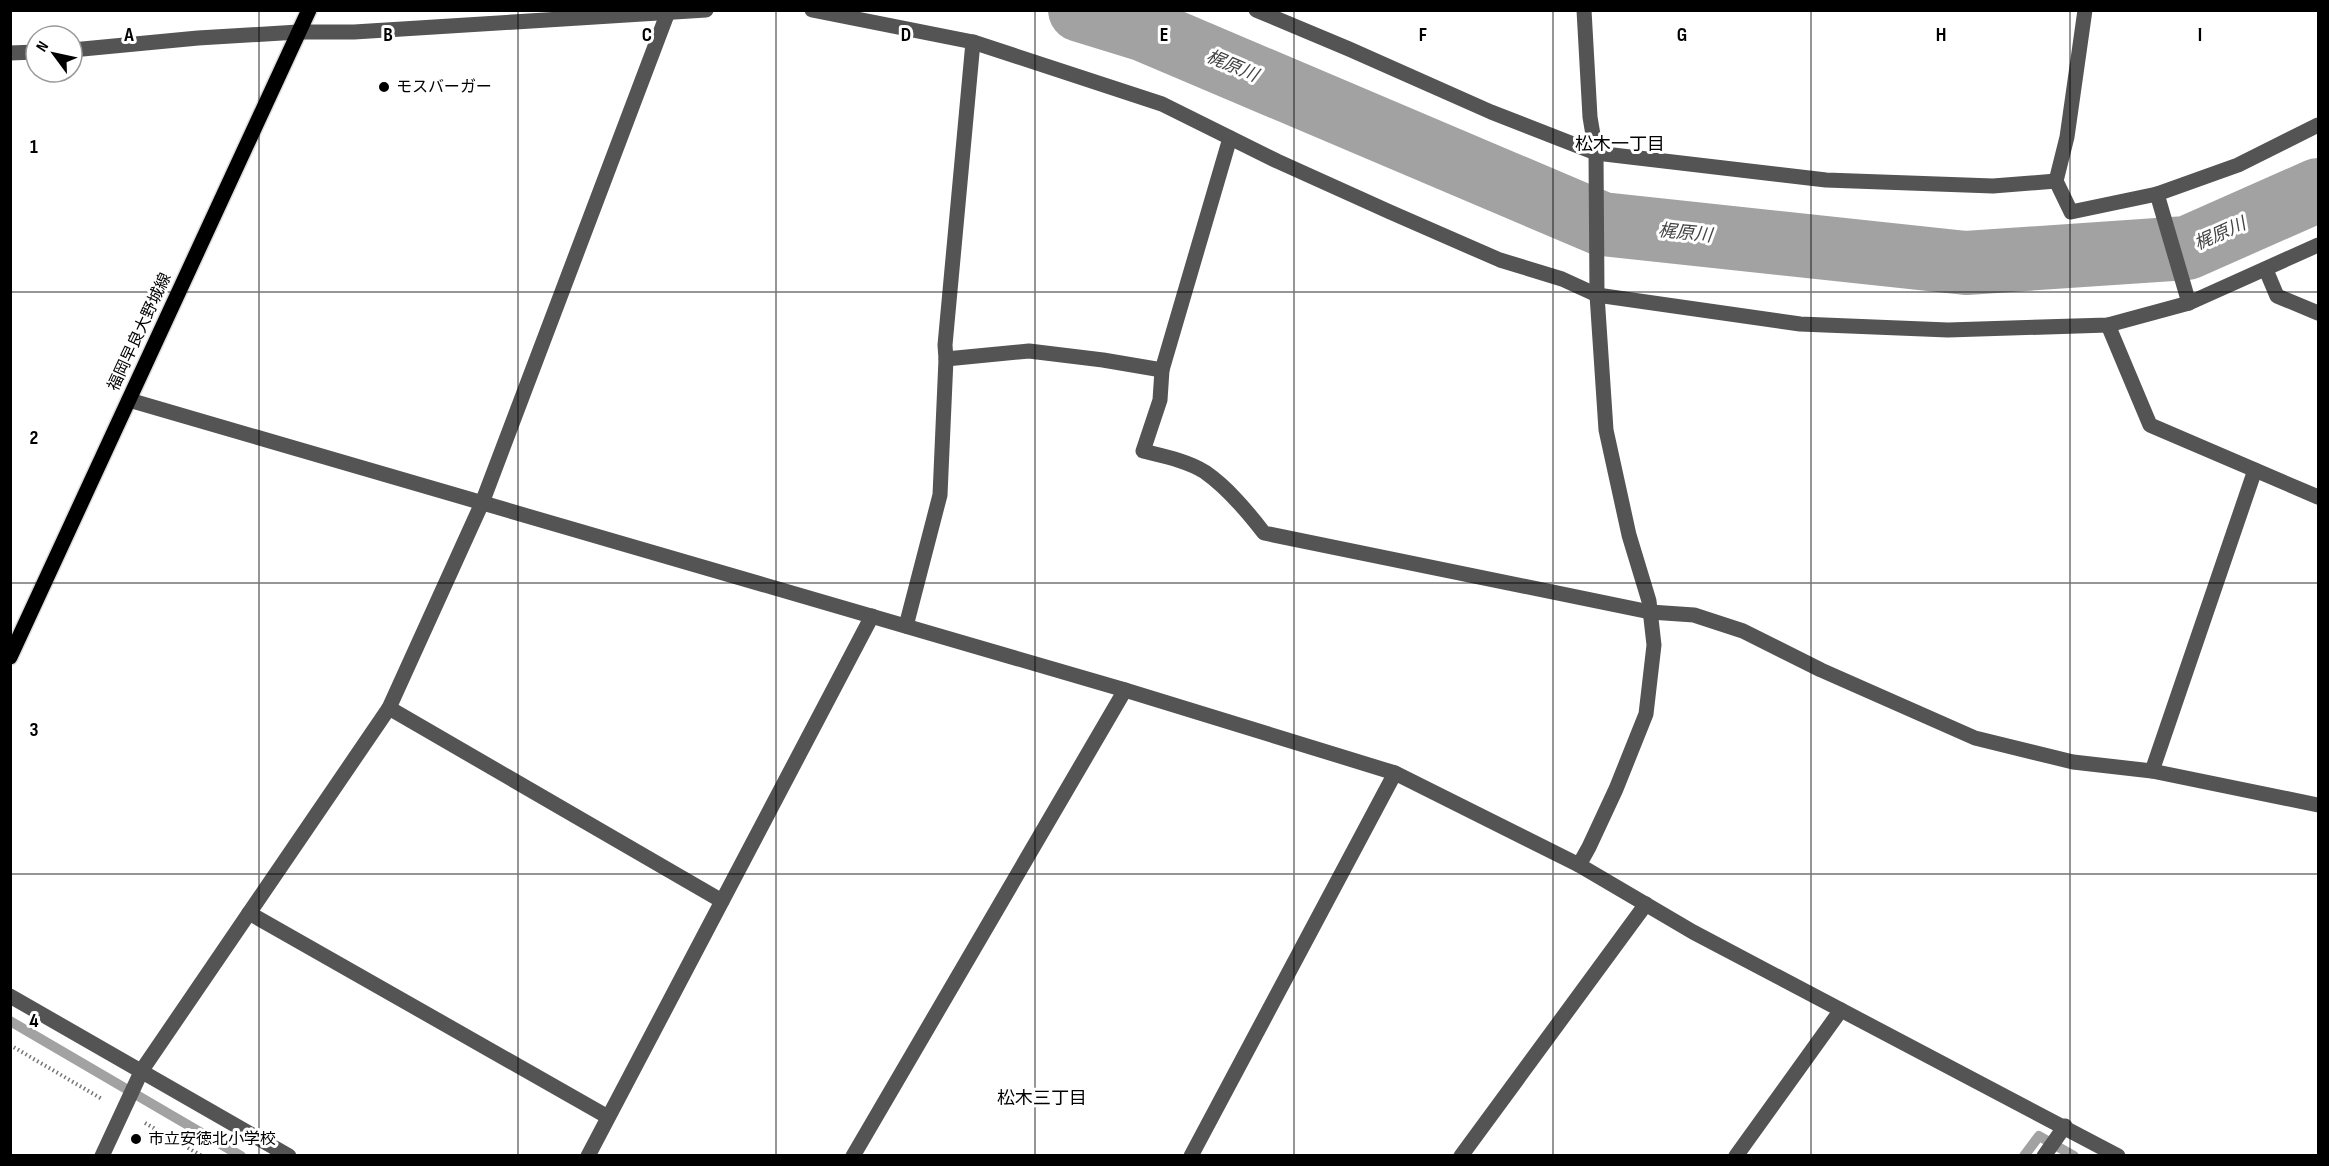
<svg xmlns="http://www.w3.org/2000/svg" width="2329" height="1166" font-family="'Sofia Sans Condensed','Noto Sans JP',sans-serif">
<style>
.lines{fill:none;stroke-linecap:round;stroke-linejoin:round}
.stream{stroke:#a2a2a2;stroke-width:10}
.river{stroke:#a2a2a2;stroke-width:64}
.major-casing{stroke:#dbdbdb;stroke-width:18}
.path{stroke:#767676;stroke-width:4;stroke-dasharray:1.5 3;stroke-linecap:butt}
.minor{stroke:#545454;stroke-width:15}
.major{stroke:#000;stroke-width:15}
.grid{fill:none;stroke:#000;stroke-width:1.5;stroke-opacity:0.55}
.poi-dot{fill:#000;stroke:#fff;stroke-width:2}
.labels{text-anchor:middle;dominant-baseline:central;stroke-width:6;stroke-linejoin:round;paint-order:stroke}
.poi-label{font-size:16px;fill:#000;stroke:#fff;text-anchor:start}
.street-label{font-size:16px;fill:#000;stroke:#fff}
.water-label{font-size:18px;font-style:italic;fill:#434343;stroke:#fff}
.neighbourhood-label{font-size:18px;fill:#000;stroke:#fff}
.grid-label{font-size:20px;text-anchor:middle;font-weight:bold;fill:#000;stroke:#fff;stroke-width:6;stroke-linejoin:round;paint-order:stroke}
</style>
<rect width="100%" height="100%" fill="#fff"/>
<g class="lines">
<!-- stream -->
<g class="stream">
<polyline points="10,1021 241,1156"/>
<polyline points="2024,1156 2039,1136 2074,1156"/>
</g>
<!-- river -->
<polyline class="river" points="1080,10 1145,30 1602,224 1966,263 2187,248 2318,190"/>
<defs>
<polyline id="major" points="10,657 309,10"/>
</defs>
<!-- major casing -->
<use href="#major" class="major-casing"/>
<!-- path -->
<g class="path">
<polyline points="10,1045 102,1099"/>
<polyline points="145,1123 202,1156"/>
</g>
<!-- minor -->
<g class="minor">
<polyline points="812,10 973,42 1162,104 1277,161 1390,212 1500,260 1562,279 1597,295 1800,324 1948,330 2108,325 2189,303 2318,245"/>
<polyline points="1256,10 1349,49 1491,112 1596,153 1826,180 1993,186 2056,181"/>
<polyline points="1584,10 1590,117 1596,153 1597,295 1606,430 1629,535 1649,601 1654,645 1646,714 1616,789 1589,847 1579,865 1693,932 2118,1156"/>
<polyline points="2085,10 2067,137 2056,181 2071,212 2157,194 2238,165 2318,125"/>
<polyline points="72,50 198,38 298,32 354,32 706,10"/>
<polyline points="10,53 36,52"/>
<path d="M1230,138L1162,370L1160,400L1143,451C1163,456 1188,461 1205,472C1228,488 1247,511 1264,533L1650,612L1694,615L1743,631L1821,670L1975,738L2073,762L2152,771L2318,805"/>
<polyline points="2157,194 2189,303"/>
<polyline points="2266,270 2277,296 2318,313"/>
<polyline points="2108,325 2150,425 2318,497"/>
<polyline points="946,359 1029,351 1103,360 1162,370"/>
<polyline points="129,400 1125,690 1395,773 1579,865"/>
<polyline points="906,626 940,495 946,359 945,345 973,42"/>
<polyline points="389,708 722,901"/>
<polyline points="2152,771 2255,470"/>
<polyline points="249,913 608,1117"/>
<polyline points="10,996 289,1156"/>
<polyline points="102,1156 142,1070 389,708 482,503 668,12"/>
<polyline points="588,1156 872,616"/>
<polyline points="853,1156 1125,690"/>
<polyline points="1191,1156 1395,773"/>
<polyline points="1461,1156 1646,904"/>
<polyline points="1736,1156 1841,1010"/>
<polyline points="2044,1156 2065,1126"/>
</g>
<!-- major -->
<use href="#major" class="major"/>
</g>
<!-- grid -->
<path class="grid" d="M259,10V1156M518,10V1156M776,10V1156M1035,10V1156M1294,10V1156M1553,10V1156M1811,10V1156M2070,10V1156M10,292H2318M10,583H2318M10,874H2318"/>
<!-- markers -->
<g class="poi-dot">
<circle cx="384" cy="87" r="6"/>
<circle cx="136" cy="1139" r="6"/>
</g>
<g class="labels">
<!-- poi labels -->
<g class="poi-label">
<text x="396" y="87">モスバーガー</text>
<text x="148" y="1139">市立安徳北小学校</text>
</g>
<!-- street labels -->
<g class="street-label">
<text transform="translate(140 332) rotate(-65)">福岡早良大野城線</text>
</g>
<!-- water labels -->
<g class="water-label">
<text transform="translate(1232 66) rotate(23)">梶原川</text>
<text transform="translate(1685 233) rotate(6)">梶原川</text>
<text transform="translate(2220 234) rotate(-24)">梶原川</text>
</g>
<!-- neighbourhood labels -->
<g class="neighbourhood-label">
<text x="1620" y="144">松木一丁目</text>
<text x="1042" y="1098">松木三丁目</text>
</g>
</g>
<g class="grid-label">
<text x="129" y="41">A</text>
<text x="388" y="41">B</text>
<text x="647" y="41">C</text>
<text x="906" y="41">D</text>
<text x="1164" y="41">E</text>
<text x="1423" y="41">F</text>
<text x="1682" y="41">G</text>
<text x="1941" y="41">H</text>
<text x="2200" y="41">I</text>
<text x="34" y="153">1</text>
<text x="34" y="444">2</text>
<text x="34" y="736">3</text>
<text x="34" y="1027">4</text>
</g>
<!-- border -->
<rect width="2329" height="1166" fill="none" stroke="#000000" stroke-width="24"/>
<!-- north arrow -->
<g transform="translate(54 54) rotate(303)"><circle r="28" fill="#ffffff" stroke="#999999" stroke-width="1.5"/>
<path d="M0-4.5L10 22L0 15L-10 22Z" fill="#000000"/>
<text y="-9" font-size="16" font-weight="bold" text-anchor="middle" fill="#000000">N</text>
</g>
</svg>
